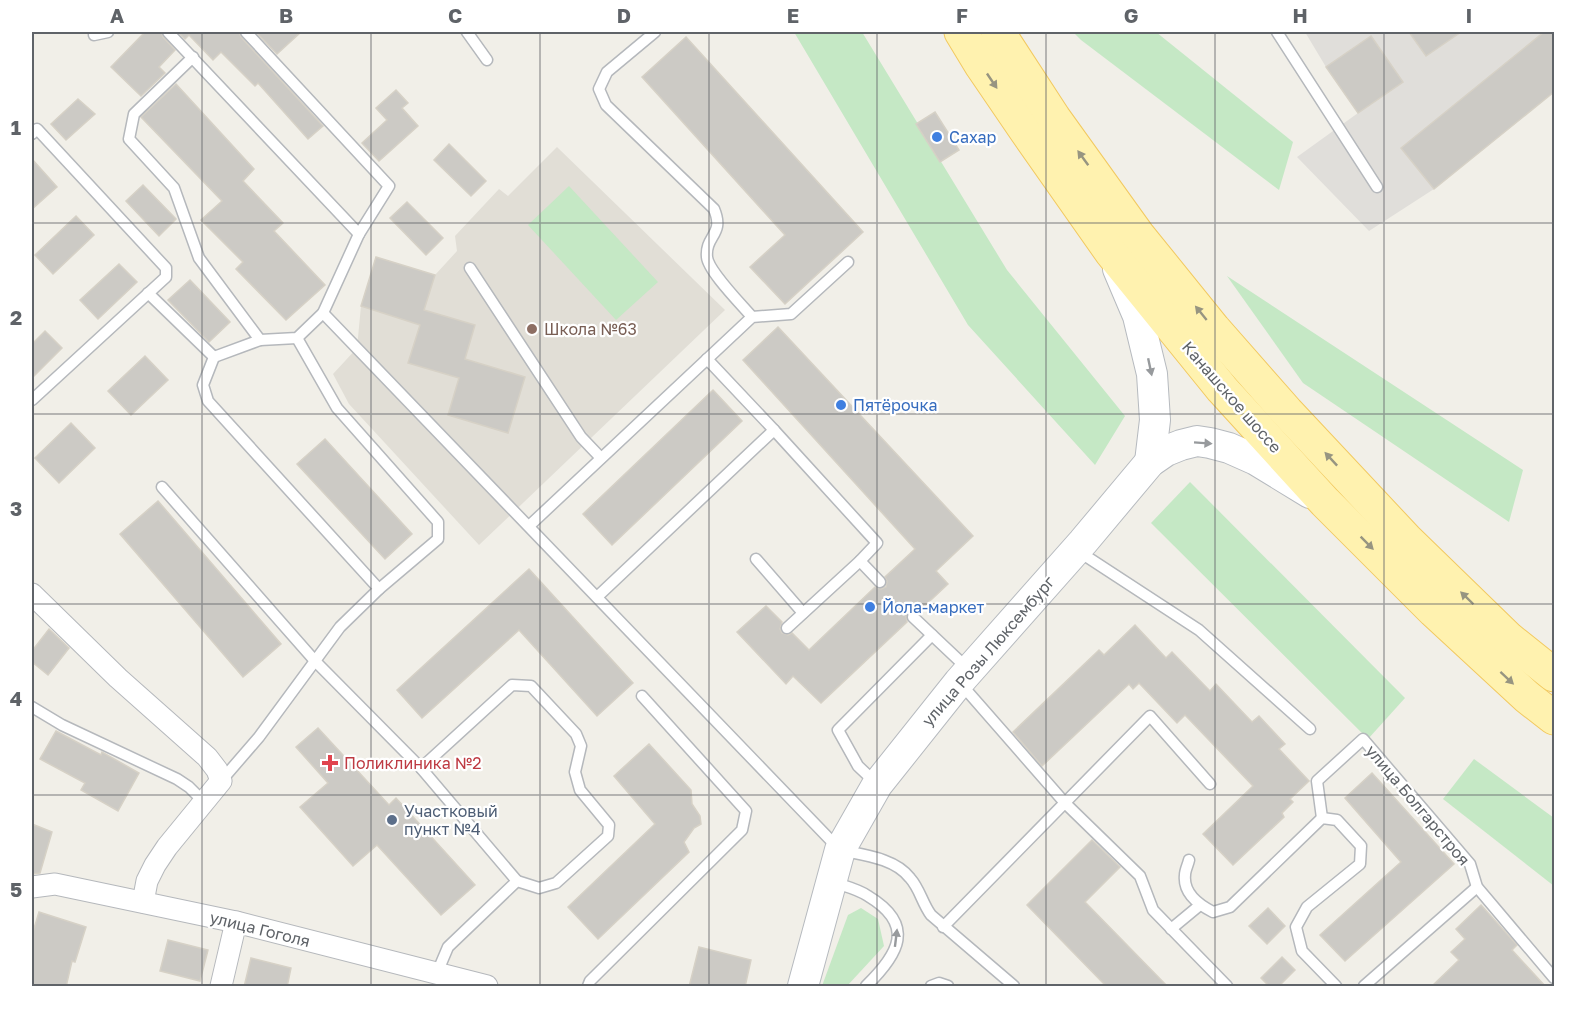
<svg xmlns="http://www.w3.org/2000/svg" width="1586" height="1018" font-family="'Golos Text',sans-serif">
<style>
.industrial{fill:#e0deda}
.education{fill:#e1ded6}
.green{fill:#c5e8c5}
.building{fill:#cccac5;stroke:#d6d1c6;stroke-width:1.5}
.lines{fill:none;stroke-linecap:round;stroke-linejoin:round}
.lane-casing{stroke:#b5b8bc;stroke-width:13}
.street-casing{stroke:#b5b8bc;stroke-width:23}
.secondary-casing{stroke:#b6babf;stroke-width:32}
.primary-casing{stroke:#f2c960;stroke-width:35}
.lane{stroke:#fff;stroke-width:10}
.street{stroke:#fff;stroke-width:21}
.secondary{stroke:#fff;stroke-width:30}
.primary{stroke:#fff2af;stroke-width:33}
.oneway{fill:#979581}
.oneway2{fill:#979a9d}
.grid{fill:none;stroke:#5f6368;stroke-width:1.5;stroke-opacity:0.55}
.shop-dot{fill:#3f7fe0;stroke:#fff;stroke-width:2}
.education-dot{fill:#8d6e63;stroke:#fff;stroke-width:2}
.health-dot{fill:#e0444e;stroke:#fff;stroke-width:2}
.service-dot{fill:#5c6f8a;stroke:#fff;stroke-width:2}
.labels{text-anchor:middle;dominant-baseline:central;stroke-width:4.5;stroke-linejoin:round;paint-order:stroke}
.shop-label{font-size:16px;fill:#366cbe;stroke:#fff;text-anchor:start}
.education-label{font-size:16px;fill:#785e54;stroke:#fff;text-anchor:start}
.street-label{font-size:16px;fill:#5f6368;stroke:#fff}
.health-label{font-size:16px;fill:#be3a42;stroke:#fff;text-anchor:start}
.service-label{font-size:16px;fill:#4e5e75;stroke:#fff;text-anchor:start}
.neatline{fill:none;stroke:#5f6368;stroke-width:2}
.grid-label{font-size:20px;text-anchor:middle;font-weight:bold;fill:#5f6368}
</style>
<rect width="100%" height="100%" fill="#f1efe8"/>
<!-- industrial -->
<polygon class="industrial" points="1305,32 1554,32 1554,92 1434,189 1369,231 1297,157 1358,113 1326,67"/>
<!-- education -->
<polygon class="education" points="557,147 725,310 479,545 349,404 333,374 357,348 361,306 376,257 435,275 457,251 455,236 499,189 508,196"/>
<!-- green -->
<g class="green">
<polygon points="794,32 862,32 1007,270 1125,416 1095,465 968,325"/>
<polygon points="1073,32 1156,32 1293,142 1279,190 1081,40"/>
<polygon points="569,186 658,282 616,320 528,225"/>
<polygon points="1227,276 1523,470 1509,522 1303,383"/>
<polygon points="1190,482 1405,698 1368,739 1151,523"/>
<polygon points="1474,759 1554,818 1554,886 1443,799"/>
<polygon points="861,908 878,919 884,946 847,986 822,986 848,915"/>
</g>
<!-- building -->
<g class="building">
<polygon points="145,32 161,32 163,37 175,50 159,67 165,73 141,96 111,67"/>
<polygon points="178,32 239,32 241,37 323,126 308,139 258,83 255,86 221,52 213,60 189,35 185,39"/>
<polygon points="256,32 301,32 277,54"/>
<polygon points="1409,32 1461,32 1426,56"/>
<polygon points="1544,32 1554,32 1554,92 1434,189 1401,148"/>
<polygon points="1371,36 1403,82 1358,113 1326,67"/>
<polygon points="686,37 863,232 785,304 750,267 785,235 642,77"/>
<polygon points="176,84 254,169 243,181 283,223 274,231 325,285 286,320 236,269 243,262 201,220 222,201 141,117"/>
<polygon points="396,90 408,103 402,108 418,126 379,161 362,143 387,120 376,108"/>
<polygon points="78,99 95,114 66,140 51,124"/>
<polygon points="935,112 959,150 940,162 916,124"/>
<polygon points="449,144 486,181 471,196 434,160"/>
<polygon points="32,159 57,187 32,209"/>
<polygon points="143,185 176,219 159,236 126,201"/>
<polygon points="407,202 443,238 426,255 390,218"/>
<polygon points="76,216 94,235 53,274 35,255"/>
<polygon points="376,257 435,275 424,310 475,325 465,359 525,377 508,433 448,415 459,378 408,363 420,325 361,306"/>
<polygon points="119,264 137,282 98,319 80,300"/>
<polygon points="190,280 230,322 209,342 168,300"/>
<polygon points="778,327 973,536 936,571 948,584 918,612 914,610 908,611 906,616 907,622 821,703 793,676 786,684 737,632 766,606 782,622 780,629 782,633 788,635 792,633 809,650 875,587 881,589 886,587 887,581 885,577 915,549 743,360"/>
<polygon points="45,331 62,348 32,378 32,344"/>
<polygon points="145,356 168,380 131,415 108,391"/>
<polygon points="713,390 742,421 612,545 583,514"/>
<polygon points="71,423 95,448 59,483 35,458"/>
<polygon points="325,439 412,534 385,559 297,464"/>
<polygon points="158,501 281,644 243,677 120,534"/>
<polygon points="529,569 633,683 597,716 519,630 422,718 397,690"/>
<polygon points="1135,625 1166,658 1172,652 1210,691 1216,684 1252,722 1259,716 1285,744 1279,749 1309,781 1290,799 1293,802 1282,813 1284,817 1233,865 1203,834 1253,786 1185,715 1177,723 1139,683 1133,689 1129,684 1042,766 1013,732 1099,650 1104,655"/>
<polygon points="49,629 69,648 48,675 32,662 32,651"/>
<polygon points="318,728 389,805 396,798 475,885 441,915 377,845 353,866 300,807 328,783 296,747"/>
<polygon points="56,731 101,755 102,752 139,773 118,811 81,790 85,783 40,759"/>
<polygon points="649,744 691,790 692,804 700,816 701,824 694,828 684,842 689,852 598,939 568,907 655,824 614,776"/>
<polygon points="1372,773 1454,864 1345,961 1320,935 1401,862 1345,798"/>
<polygon points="32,824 52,832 40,873 32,874"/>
<polygon points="1092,840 1120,867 1085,902 1168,987 1107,987 1027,905"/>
<polygon points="1481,905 1517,945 1512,950 1546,987 1431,987 1459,960 1451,952 1465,939 1456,929"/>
<polygon points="1268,908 1285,926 1267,944 1249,926"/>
<polygon points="39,912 86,927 75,962 72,961 66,987 32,987 32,935"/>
<polygon points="168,940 208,950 200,981 160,971"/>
<polygon points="699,947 751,960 745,987 689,987"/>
<polygon points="1282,957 1295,970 1278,987 1270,987 1261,978"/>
<polygon points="251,958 291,968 287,987 244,987"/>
</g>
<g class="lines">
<defs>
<g id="lane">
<polyline points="168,32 359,234"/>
<polyline points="467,32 487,60"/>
<path d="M655,32L607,72L599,89L606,105L714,209C725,235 705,235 707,257C708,271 742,305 752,317"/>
<polyline points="1277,32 1377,187"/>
<polyline points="94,35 108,32"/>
<polyline points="193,57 134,114 129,139 174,188 199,258 260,340"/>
<polyline points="32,134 37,129 166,268 166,277 32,400"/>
<polyline points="470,268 581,437 601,458"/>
<polyline points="148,293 214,357 203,385 208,401 379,589 340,627 259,737 221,781"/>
<path d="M323,313L840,850C863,855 895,858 910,878C920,889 922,903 931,915L1014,986"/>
<polyline points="297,338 337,408 438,522 438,539 379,589"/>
<polyline points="214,357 260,340 297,338 323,313 359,234 389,186 246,32"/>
<polyline points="707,359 774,430"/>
<polyline points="162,487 315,661 421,768 517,881"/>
<polyline points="529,526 752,317 791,314 848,262"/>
<polyline points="1078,551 1199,630 1310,729"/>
<polyline points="756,559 803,613"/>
<polyline points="860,561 880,582"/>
<polyline points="597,597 774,430 877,543 860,561 787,628"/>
<polyline points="913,617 967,668"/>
<polyline points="961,684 1065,803 1140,876 1153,910 1227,986"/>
<polyline points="32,707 62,725 177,779 189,787 204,802"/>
<polyline points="421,768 512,685 531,686 576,734 581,746 575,772 580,790 609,825 608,836 556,883 539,888 517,881 448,947 437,973"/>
<polyline points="877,784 858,766 838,730 932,635"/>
<polyline points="1322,818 1317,781 1363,739 1470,864 1477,887 1554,978"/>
<path d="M1189,860C1188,865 1185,870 1185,875C1183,893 1199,905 1213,912L1230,907L1322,818L1337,820L1361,846L1360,864L1307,907L1296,927L1302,951L1336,986"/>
<path d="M833,882C844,886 858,889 868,896C916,925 899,954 866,986"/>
<polyline points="943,927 1150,716 1210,784"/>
<polyline points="1171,929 1200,905"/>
<polyline points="588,986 590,981 742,830 746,811 642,696"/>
<polyline points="931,986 939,983 948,986"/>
<polyline points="1364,986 1477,887"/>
</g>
<g id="street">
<polyline points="32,594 118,678 207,757 217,770 221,781 167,847 155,865 147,881 143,902"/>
<polyline points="32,887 55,884 236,922 487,986"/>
<polyline points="221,986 236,922"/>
</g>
<g id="secondary">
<polyline points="1118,269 1138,316 1152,374 1155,420 1150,462"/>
<polyline points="803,986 840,850 877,785 959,682 1083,542 1150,462 1166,451 1181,445 1197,441 1210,443 1229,448 1256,460 1310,493"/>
</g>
<g id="primary">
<polyline points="961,32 981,65 1026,131 1111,252 1222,389 1325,502 1434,611 1527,697 1554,718"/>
<polyline points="998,32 1054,118 1138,235 1214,329 1287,412 1406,539 1509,639 1554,675"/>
</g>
</defs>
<!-- lane casing -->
<use href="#lane" class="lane-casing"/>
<!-- street casing -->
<use href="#street" class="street-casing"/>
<!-- secondary casing -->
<use href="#secondary" class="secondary-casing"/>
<!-- primary casing -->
<use href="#primary" class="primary-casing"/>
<!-- lane -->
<use href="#lane" class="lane"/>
<!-- street -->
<use href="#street" class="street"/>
<!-- secondary -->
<use href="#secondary" class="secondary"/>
<!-- primary -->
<use href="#primary" class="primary"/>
</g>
<!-- one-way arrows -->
<defs><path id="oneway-solid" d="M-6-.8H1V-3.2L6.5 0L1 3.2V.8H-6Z" transform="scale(1.5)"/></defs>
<g class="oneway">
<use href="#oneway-solid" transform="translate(992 81) rotate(56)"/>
<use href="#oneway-solid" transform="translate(1083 158) rotate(-126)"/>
<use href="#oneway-solid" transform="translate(1201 313) rotate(-129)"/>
<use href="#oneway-solid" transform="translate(1331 459) rotate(-133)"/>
<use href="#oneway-solid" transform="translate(1367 543) rotate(45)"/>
<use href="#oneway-solid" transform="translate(1467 598) rotate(-136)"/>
<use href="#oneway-solid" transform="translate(1507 678) rotate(43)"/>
</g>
<g class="oneway2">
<use href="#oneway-solid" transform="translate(1150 367) rotate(78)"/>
<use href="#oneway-solid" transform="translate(1203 443) rotate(4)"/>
<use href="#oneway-solid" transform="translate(896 938) rotate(-83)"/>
</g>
<!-- grid -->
<path class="grid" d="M202,32V986M371,32V986M540,32V986M709,32V986M877,32V986M1046,32V986M1215,32V986M1384,32V986M32,223H1554M32,414H1554M32,604H1554M32,795H1554"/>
<!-- markers -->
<g class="shop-dot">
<circle cx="937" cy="137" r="6"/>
<circle cx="841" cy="405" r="6"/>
<circle cx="870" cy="607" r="6"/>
</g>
<circle class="education-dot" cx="532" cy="329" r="6"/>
<path class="health-dot" d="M327 754h6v6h6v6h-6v6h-6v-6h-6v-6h6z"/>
<circle class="service-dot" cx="392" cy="820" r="6"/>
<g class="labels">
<!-- shop labels -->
<g class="shop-label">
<text x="949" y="137">Сахар</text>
<text x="853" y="405">Пятёрочка</text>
<text x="882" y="607">Йола-маркет</text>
</g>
<!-- education labels -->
<g class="education-label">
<text x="544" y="329">Школа №63</text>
</g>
<!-- street labels -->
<g class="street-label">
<text transform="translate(1232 397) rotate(49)">Канашское шоссе</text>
<text transform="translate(988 651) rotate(-49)">улица Розы Люксембург</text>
<text transform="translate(1418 805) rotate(50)">улица Болгарстроя</text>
<text transform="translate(260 929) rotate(14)">улица Гоголя</text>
</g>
<!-- health labels -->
<g class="health-label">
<text x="344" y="763">Поликлиника №2</text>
</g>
<!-- service labels -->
<g class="service-label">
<text x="404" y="811">Участковый<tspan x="404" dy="18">пункт №4</tspan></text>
</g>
</g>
<!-- border -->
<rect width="1586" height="1018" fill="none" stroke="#ffffff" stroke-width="66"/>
<rect x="33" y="33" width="1520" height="952" class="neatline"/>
<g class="grid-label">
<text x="117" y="23">A</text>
<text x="286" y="23">B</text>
<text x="455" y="23">C</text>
<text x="624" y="23">D</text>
<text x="793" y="23">E</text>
<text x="962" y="23">F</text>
<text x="1131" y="23">G</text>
<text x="1300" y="23">H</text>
<text x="1469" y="23">I</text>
<text x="16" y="135">1</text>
<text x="16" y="325">2</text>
<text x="16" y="516">3</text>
<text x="16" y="706">4</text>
<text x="16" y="897">5</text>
</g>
</svg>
